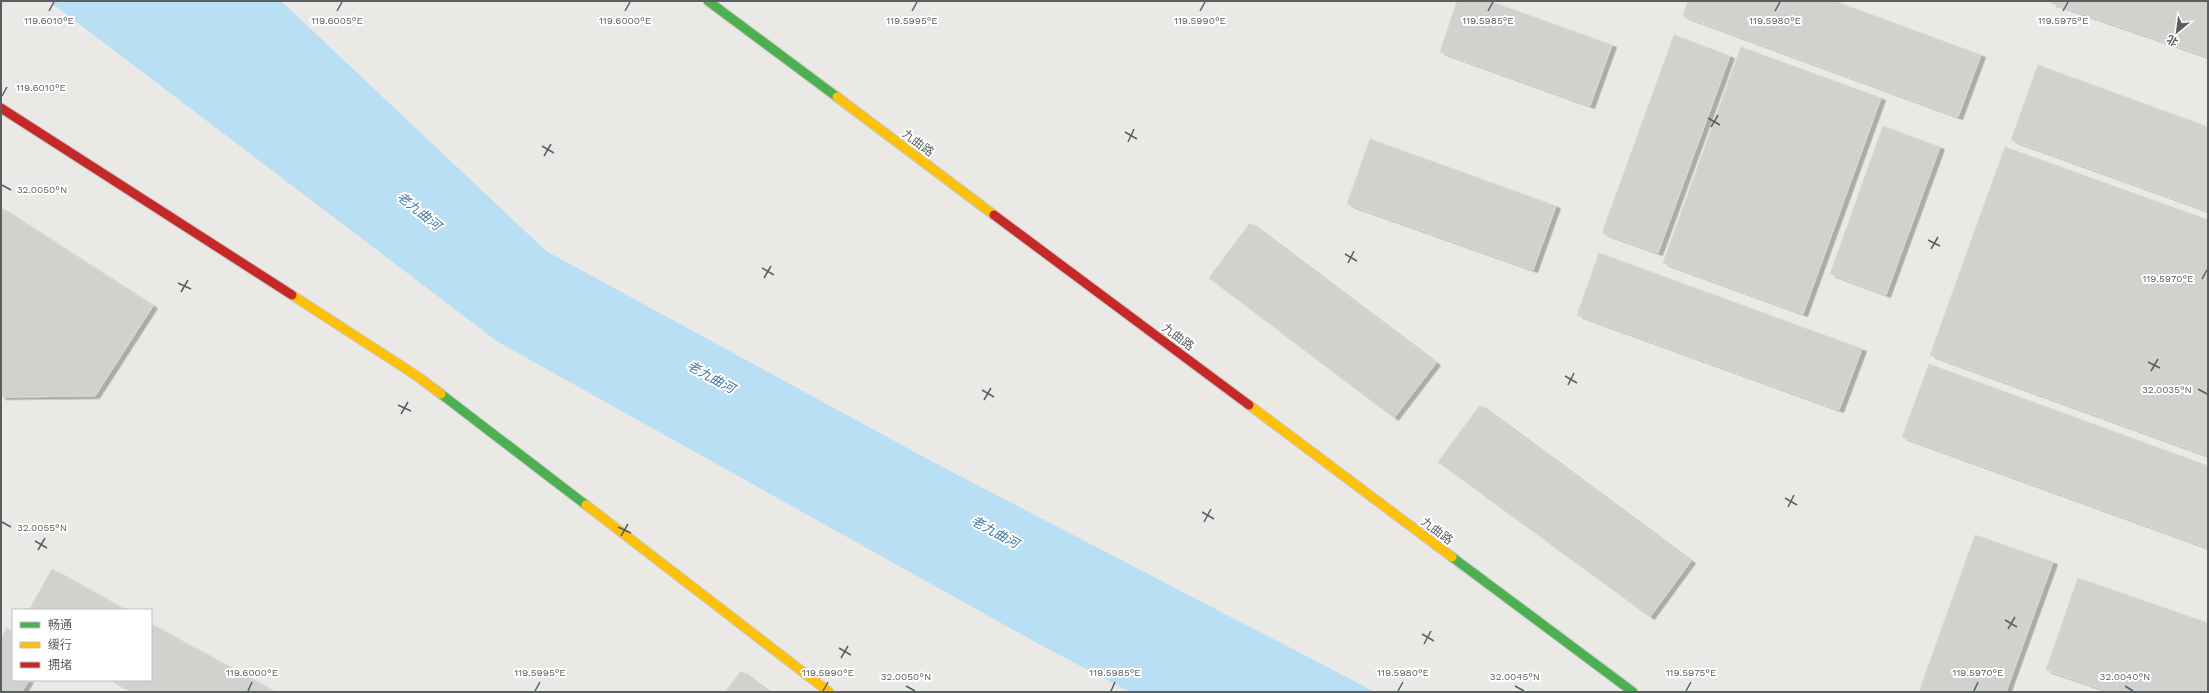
<svg xmlns="http://www.w3.org/2000/svg" width="2209" height="693" font-family="'Work Sans','Noto Sans SC',sans-serif">
<style>
.water{fill:#b8dff4}
.building{fill:#d2d1ce;stroke:#dad8d4;filter:url(#shadow)}
.lines{fill:none;stroke-linecap:round;stroke-linejoin:round}
.fast-casing{stroke:#c7c7c7;stroke-width:11}
.slow-casing{stroke:#c7c7c7;stroke-width:11}
.jam-casing{stroke:#c7c7c7;stroke-width:11}
.fast{stroke:#4caf50;stroke-width:9}
.slow{stroke:#ffc107;stroke-width:9}
.jam{stroke:#c62828;stroke-width:9}
.ticks{fill:none;stroke:#5a5e62;stroke-width:1.5}
.labels{text-anchor:middle;dominant-baseline:central;stroke-width:4;stroke-linejoin:round;paint-order:stroke}
.street-label{font-size:12px;fill:#5a5e62;stroke:#fff}
.water-label{font-size:13px;font-style:italic;fill:#3f77a4;stroke:#fff}
.ticks-label{font-size:10px;text-anchor:middle;fill:#5a5e62;stroke:#fff;stroke-width:4;stroke-linejoin:round;paint-order:stroke}
</style>
<defs>
<filter id="shadow"><feDropShadow dx="4.5" dy="2.5" stdDeviation="0" flood-color="#0004"/></filter>
</defs>
<rect width="100%" height="100%" fill="#eae9e5"/>
<!-- water -->
<polygon class="water" points="49,1 281,1 546,251 933,462 1375,692 1130,692 1037,643 498,342"/>
<!-- building -->
<g class="building">
<polygon points="1457,1 1489,1 1612,45 1590,106 1440,52"/>
<polygon points="1688,1 1834,1 1981,55 1958,117 1683,16"/>
<polygon points="2052,1 2208,1 2208,57 2051,3"/>
<polygon points="1674,35 1730,56 1658,253 1602,233"/>
<polygon points="1741,47 1881,98 1803,314 1663,263"/>
<polygon points="2038,65 2208,127 2208,211 2011,140"/>
<polygon points="1883,126 1940,147 1886,295 1830,274"/>
<polygon points="1370,139 1556,206 1533,270 1347,204"/>
<polygon points="2005,147 2208,220 2208,456 1930,355"/>
<polygon points="1,208 153,306 95,396 1,397"/>
<polygon points="1250,223 1436,363 1394,418 1209,278"/>
<polygon points="1599,253 1862,349 1839,410 1577,315"/>
<polygon points="1929,364 2208,466 2208,548 1902,437"/>
<polygon points="1480,405 1691,561 1650,617 1438,462"/>
<polygon points="1975,535 2053,562 2006,692 1919,692"/>
<polygon points="52,569 126,610 29,610"/>
<polygon points="2078,578 2208,623 2208,692 2110,692 2046,670"/>
<polygon points="151,624 275,692 132,692 110,680 151,680"/>
<polygon points="7,628 13,631 13,680 29,680 22,692 1,692 1,638"/>
<polygon points="741,671 769,692 725,692"/>
</g>
<g class="lines">
<defs>
<g id="fast">
<polyline points="708,1 837,97"/>
<polyline points="441,394 586,505"/>
<polyline points="1452,557 1633,692"/>
</g>
<g id="slow">
<polyline points="837,97 994,215"/>
<polyline points="292,295 417,376 441,394"/>
<polyline points="1249,405 1452,557"/>
<polyline points="586,505 829,692"/>
</g>
<g id="jam">
<polyline points="1,108 292,295"/>
<polyline points="994,215 1249,405"/>
</g>
</defs>
<!-- fast casing -->
<use href="#fast" class="fast-casing"/>
<!-- slow casing -->
<use href="#slow" class="slow-casing"/>
<!-- jam casing -->
<use href="#jam" class="jam-casing"/>
<!-- fast -->
<use href="#fast" class="fast"/>
<!-- slow -->
<use href="#slow" class="slow"/>
<!-- jam -->
<use href="#jam" class="jam"/>
</g>
<!-- ticks -->
<path class="ticks" d="M49,11L54,2M337,11L342,2M625,11L630,2M912,11L917,2M1200,11L1205,2M1488,11L1493,2M1775,11L1780,2M2063,11L2068,2M2,96L7,87M1708,118L1720,125M1711,127L1718,115M1125,132L1137,139M1128,142L1134,129M542,146L554,153M544,156L551,144M2,185L11,190M1928,240L1940,246M1931,249L1938,237M1345,254L1357,261M1348,263L1354,251M762,268L774,275M764,278L771,266M2202,279L2207,270M178,283L191,289M181,292L188,280M2148,362L2160,368M2151,371L2158,359M1565,376L1577,383M1568,385L1574,373M2198,389L2207,394M982,390L994,397M984,400L991,388M398,405L411,411M401,414L408,402M1785,498L1797,505M1788,507L1794,495M1202,512L1214,519M2,522L11,527M1204,522L1211,509M618,527L631,533M621,536L628,524M35,541L47,548M38,550L45,538M2005,620L2017,627M2008,629L2015,617M1422,634L1434,641M1424,644L1431,631M839,648L851,655M841,658L848,646M906,686L915,691M1515,686L1524,691M2125,686L2133,691M248,691L252,682M535,691L540,682M823,691L828,682M1111,691L1115,682M1398,691L1403,682M1686,691L1691,682M1974,691L1978,682"/>
<g class="labels">
<!-- street labels -->
<g class="street-label">
<text transform="translate(918 143) rotate(37)">九曲路</text>
<text transform="translate(1178 337) rotate(37)">九曲路</text>
<text transform="translate(1437 531) rotate(37)">九曲路</text>
</g>
<!-- water labels -->
<g class="water-label">
<text transform="translate(419 211) rotate(39)">老九曲河</text>
<text transform="translate(711 377) rotate(29)">老九曲河</text>
<text transform="translate(995 532) rotate(29)">老九曲河</text>
</g>
</g>
<g class="ticks-label">
<text x="49" y="24">119.6010°E</text>
<text x="337" y="24">119.6005°E</text>
<text x="625" y="24">119.6000°E</text>
<text x="912" y="24">119.5995°E</text>
<text x="1200" y="24">119.5990°E</text>
<text x="1488" y="24">119.5985°E</text>
<text x="1775" y="24">119.5980°E</text>
<text x="2063" y="24">119.5975°E</text>
<text x="41" y="91">119.6010°E</text>
<text x="42" y="193">32.0050°N</text>
<text x="2168" y="282">119.5970°E</text>
<text x="2167" y="393">32.0035°N</text>
<text x="42" y="531">32.0055°N</text>
<text x="252" y="676">119.6000°E</text>
<text x="540" y="676">119.5995°E</text>
<text x="828" y="676">119.5990°E</text>
<text x="1115" y="676">119.5985°E</text>
<text x="1403" y="676">119.5980°E</text>
<text x="1691" y="676">119.5975°E</text>
<text x="1978" y="676">119.5970°E</text>
<text x="906" y="680">32.0050°N</text>
<text x="1515" y="680">32.0045°N</text>
<text x="2125" y="680">32.0040°N</text>
</g>
<!-- border -->
<rect width="2209" height="693" fill="none" stroke="#5a5e62" stroke-width="4"/>
<!-- legend -->
<rect x="12" y="609" width="140" height="72" fill="#ffffff" stroke="#bdbfc0"/>
<rect x="20" y="622" width="20" height="6" fill="#4caf50" stroke="#bdbfc0"/>
<text x="48" y="629" font-size="12" fill="#5a5e62">畅通</text>
<rect x="20" y="642" width="20" height="6" fill="#ffc107" stroke="#bdbfc0"/>
<text x="48" y="649" font-size="12" fill="#5a5e62">缓行</text>
<rect x="20" y="662" width="20" height="6" fill="#c62828" stroke="#bdbfc0"/>
<text x="48" y="669" font-size="12" fill="#5a5e62">拥堵</text>
<!-- north arrow -->
<g transform="translate(2177 32) rotate(209)" stroke="#ffffff" stroke-width="3" paint-order="stroke">
<path d="M0-3L7 15L0 10L-7 15Z" fill="#5a5e62"/>
<text y="-6" font-size="11" font-weight="bold" text-anchor="middle" fill="#5a5e62">北</text>
</g>
</svg>
